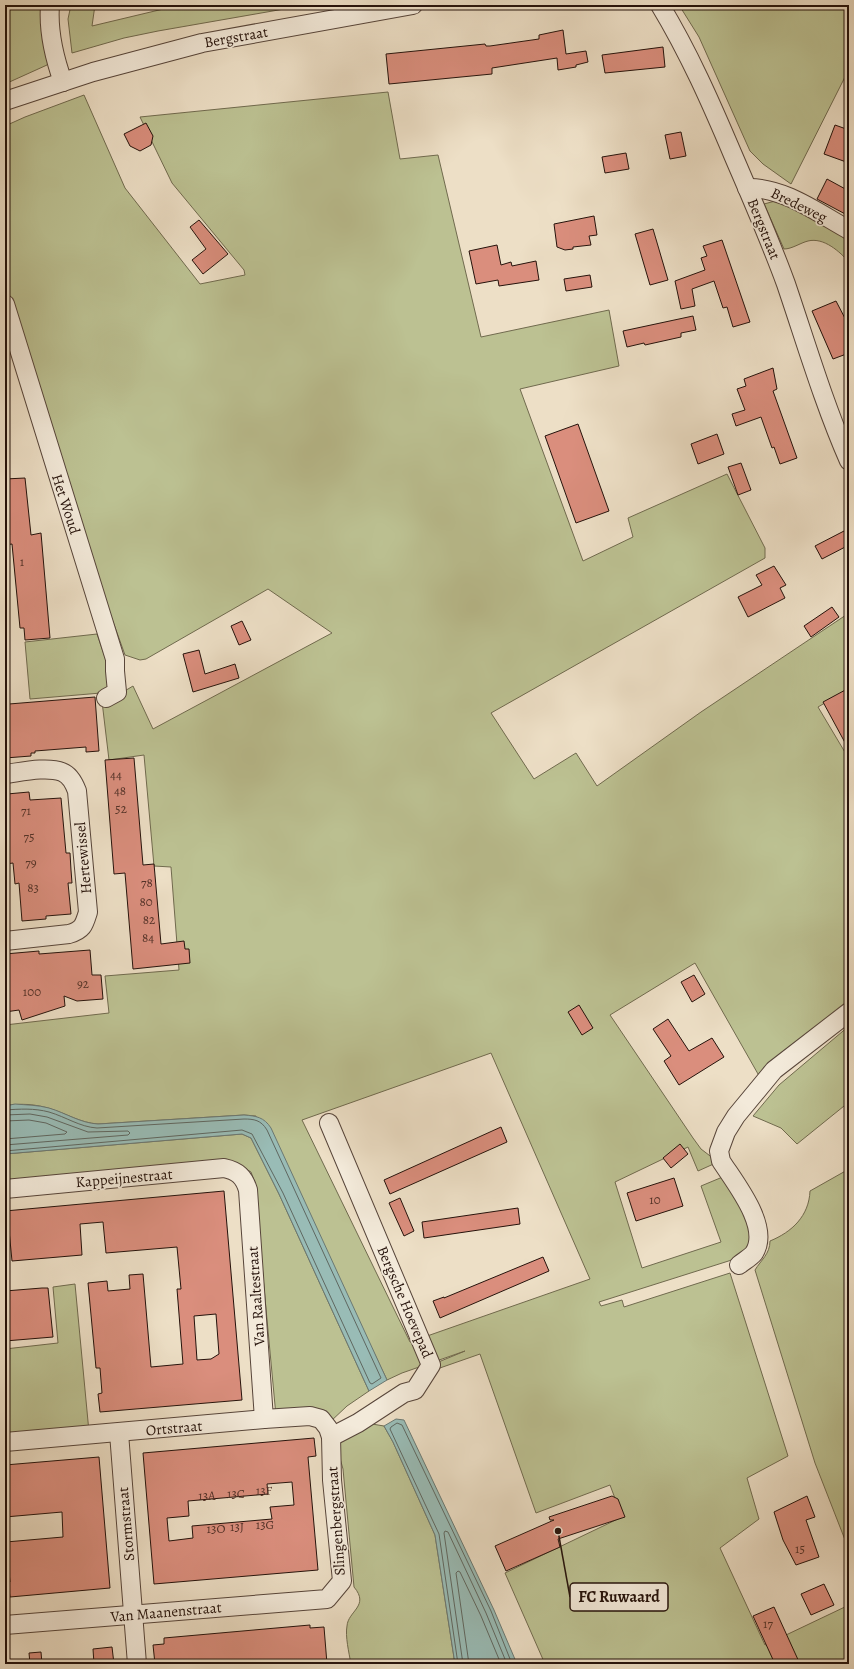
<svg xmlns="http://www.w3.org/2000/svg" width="854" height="1669" font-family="Alegreya,serif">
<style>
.green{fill:#bcc192;stroke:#706a4e;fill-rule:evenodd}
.water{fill:#99bcb6;stroke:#6b7872}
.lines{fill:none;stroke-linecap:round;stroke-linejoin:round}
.shore{stroke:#5f6760;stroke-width:1}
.building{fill:#da8e7d;stroke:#25120b;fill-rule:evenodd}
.minor-casing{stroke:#57453a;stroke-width:20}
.minor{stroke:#f3eada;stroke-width:18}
.labels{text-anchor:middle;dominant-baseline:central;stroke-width:3.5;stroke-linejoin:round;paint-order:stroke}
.number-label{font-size:13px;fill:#523128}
.street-label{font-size:15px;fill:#25120b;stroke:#f3eada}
.leader{fill:none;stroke:#25120b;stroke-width:1.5}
.callout-dot{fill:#25120b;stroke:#f3eada;stroke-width:1.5}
.callout{fill:#f3eada;stroke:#25120b;stroke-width:1.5}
.callout-label{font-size:16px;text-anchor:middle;font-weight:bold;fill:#25120b}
</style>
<rect width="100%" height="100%" fill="#eddfc6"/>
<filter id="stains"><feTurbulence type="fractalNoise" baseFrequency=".005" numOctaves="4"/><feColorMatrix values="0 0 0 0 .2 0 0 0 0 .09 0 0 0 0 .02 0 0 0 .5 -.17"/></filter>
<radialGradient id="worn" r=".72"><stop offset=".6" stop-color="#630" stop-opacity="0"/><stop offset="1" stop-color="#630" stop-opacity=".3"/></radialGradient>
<!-- green -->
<g class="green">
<polygon points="13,5 43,5 49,62 47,65 5,84 5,18"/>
<polygon points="71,5 95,5 92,26 180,5 307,5 158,31 124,38 72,53 68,19"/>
<polygon points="679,5 849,5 849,69 791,184 763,164 750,151 699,37"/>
<path d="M388,92L400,159L438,155L481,337L609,310L619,366L520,389L583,561L633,537L628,518L727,474L765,548V558L491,713L534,779L576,753L597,786L701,712L849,613V689L818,707L849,759V1007L762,1081L695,963L610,1015L693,1138L701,1149L718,1162L698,1171L688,1147L615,1182L642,1268L721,1242L701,1186L725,1176C734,1195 759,1229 747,1249C745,1253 741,1255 738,1258L599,1302L601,1306L622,1300L624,1307L730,1273L788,1456L747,1478L759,1519L720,1548L765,1645L849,1605V1664H545L505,1573L622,1517L610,1485L536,1513L480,1354L437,1369L424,1368L465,1351L402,1373L387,1380L363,1330L256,1116L244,1115L98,1124C81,1123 67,1114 51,1109C36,1104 20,1103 5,1106V1025L109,1013L105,976L179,970L171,867L154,866L144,755L109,760L101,693L30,699L25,642L97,634L118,695L133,686L153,729L332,633L268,589L146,659L140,660L125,655L93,566L5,292V126L25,117L84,95L125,188L200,284L245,275L244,270L172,183L140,117ZM491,1053L590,1279L410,1342L302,1120Z"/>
<path d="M779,200L849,238V262C840,252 824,237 808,241C800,243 792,249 784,249L764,204Z"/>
<polygon points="849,1026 849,1102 797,1144 781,1128 753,1116 779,1085"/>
<polygon points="242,1134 251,1138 279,1194 369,1391 347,1406 330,1422 329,1414 322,1412 276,1416 254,1180 251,1172 246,1169 5,1185 5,1154"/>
<path d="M849,1169V1550L815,1463L755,1270C761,1260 770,1254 770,1241C792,1232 809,1216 810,1191Z"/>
<polygon points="75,1284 89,1432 5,1440 5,1349 58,1343 53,1287"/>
<path d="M372,1424L384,1426L393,1442L435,1535L455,1664H351C349,1653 345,1636 347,1626C348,1611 370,1606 354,1587L343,1469L336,1444Z"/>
</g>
<!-- water -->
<g class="water">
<path d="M15,1104C26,1105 38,1105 49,1108C66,1113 80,1123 98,1124L244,1115C256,1116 264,1117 271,1128L387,1380L369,1391L279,1194L251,1138L242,1134L5,1154V1106Z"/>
<polygon points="396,1419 404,1420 494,1610 517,1664 455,1664 435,1535 393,1442 384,1426"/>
</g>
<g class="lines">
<!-- shore -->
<g class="shore">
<path d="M5,1110C20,1109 34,1108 49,1112C66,1117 80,1127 97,1128L244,1119C254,1119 261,1120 267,1130L381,1378L372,1384L370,1383L283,1193L252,1134L242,1130L5,1151"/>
<polyline points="5,1115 30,1114 47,1117 88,1132 128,1131 130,1133 128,1135 5,1145"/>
<polyline points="5,1121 29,1120 46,1123 67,1132 65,1134 5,1139"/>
<polyline points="458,1664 439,1534 390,1429 391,1427 397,1423 402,1425 491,1611 512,1664"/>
<polyline points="463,1664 444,1533 445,1531 448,1532 486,1613 507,1664"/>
<polyline points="469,1664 456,1573 458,1571 460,1572 481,1616 501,1664"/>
</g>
</g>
<!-- building -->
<g class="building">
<polygon points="563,30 566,54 586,51 588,62 576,65 576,67 558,70 557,58 492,68 492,74 389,84 386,54 485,44 486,46 490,46 539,39 539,35"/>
<polygon points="663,47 665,67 605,73 602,55"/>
<polygon points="146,123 153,136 151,145 140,151 130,146 124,134"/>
<polygon points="835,125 849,130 849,163 824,154"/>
<polygon points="681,132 686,156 670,159 665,135"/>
<polygon points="626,153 629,169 605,173 602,157"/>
<polygon points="827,179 849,191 849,216 817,199"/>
<polygon points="594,216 597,235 589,236 591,245 573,247 573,249 565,250 557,247 554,224"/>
<polygon points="199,220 228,254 203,274 192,260 206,249 190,227"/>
<polygon points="653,229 668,280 650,285 635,234"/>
<polygon points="722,240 750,322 733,327 727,307 723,308 714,281 692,289 695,306 681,309 675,281 705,270 701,258 707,256 703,246"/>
<polygon points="497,245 501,265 511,262 512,266 536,261 539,280 499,286 498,280 476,284 469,251"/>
<polygon points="590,275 592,287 566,291 564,279"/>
<polygon points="836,301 849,326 849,353 833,359 812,311"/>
<polygon points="693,316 696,330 681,333 681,337 645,345 644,343 627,347 623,331"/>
<polygon points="773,368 777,389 773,391 797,458 780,464 774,447 772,448 761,417 736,426 732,414 745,410 737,389 746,386 744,379"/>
<polygon points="578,424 609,511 576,523 545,436"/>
<polygon points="717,434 724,454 698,464 691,444"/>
<polygon points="741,463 751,490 738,495 728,467"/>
<polygon points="25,478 31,535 41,533 50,638 25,640 24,628 20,628 12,544 5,545 5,479"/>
<polygon points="844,531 849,540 849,545 822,559 815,546"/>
<polygon points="774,566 786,585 780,588 785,598 748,617 738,597 762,585 756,575"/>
<polygon points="832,607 839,617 811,637 804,626"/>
<polygon points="242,621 251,640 239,645 231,626"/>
<polygon points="199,650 205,674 235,664 239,678 193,692 183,654"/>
<polygon points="849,688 849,750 823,702"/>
<polygon points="95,697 99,751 86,752 86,747 35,751 35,753 31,753 31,756 5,758 5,711 9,711 9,704"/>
<polygon points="134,758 143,865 154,864 161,944 184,941 185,949 189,949 190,963 133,969 125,873 114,874 105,760"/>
<polygon points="29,792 30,800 61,798 66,853 70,853 71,870 72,883 68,883 71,914 46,916 46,919 22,921 19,883 15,884 13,863 6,864 5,807 8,807 7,794"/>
<polygon points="90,950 92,975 101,975 103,999 77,1001 64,996 65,1006 22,1020 19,1010 5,1012 5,989 7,989 5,954 39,951 39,954"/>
<polygon points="694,975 705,994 692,1002 681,982"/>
<polygon points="579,1005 593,1028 582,1035 568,1012"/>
<polygon points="668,1019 689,1051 712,1038 724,1057 679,1085 664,1061 671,1056 653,1029"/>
<polygon points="501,1127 507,1142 390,1194 384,1180"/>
<polygon points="680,1144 688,1154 671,1168 663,1158"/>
<polygon points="674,1178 683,1206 636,1221 627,1193"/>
<path d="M224,1191L242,1400L100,1412L98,1394L102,1393L100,1368H96L88,1283L107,1281L108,1291L130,1289L129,1275L143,1274L151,1367L183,1364L177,1289H181L177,1247L106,1253L103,1222L80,1224L82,1255L12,1261L9,1230H5V1211ZM216,1314L219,1354L211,1359L197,1360L194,1316Z"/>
<polygon points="400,1198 414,1231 404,1236 389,1203"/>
<polygon points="518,1208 520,1224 424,1238 422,1222"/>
<polygon points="543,1257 549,1271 440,1318 433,1301 444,1297 444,1298"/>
<polygon points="42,1288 48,1288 53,1337 5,1341 5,1291"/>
<path d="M314,1438L316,1456L308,1457L318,1570L154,1584L143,1453ZM292,1482L294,1505L270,1507L272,1519L192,1526L193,1538L169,1541L167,1518L189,1516L188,1501L268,1494L267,1484Z"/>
<polygon points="99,1457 110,1588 10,1597 8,1582 10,1582 6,1542 63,1537 62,1512 5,1517 5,1465"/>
<polygon points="612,1496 618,1499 625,1517 558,1539 560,1547 506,1571 495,1546 554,1520 550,1520 549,1517"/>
<polygon points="807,1496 815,1517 806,1520 819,1557 796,1565 783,1540 774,1512"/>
<polygon points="824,1584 834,1605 811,1615 801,1594"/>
<polygon points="774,1607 800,1664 775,1664 753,1616"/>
<polygon points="310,1625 310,1628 324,1627 327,1664 155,1664 153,1645 164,1644 164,1638"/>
<polygon points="112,1647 114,1664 94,1664 93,1649"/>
<polygon points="41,1652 42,1664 30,1664 29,1653"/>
</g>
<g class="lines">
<defs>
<g id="minor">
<path d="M50,5C48,31 54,57 63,82"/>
<path d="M660,5C689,53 711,103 733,155C751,197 770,240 786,284C806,343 824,404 849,461"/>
<polyline points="5,101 93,72 202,43 413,5"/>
<path d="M747,188C784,187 818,213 849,230"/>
<polyline points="5,304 115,659 115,671 117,692 106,698"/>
<path d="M5,774C21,772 47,766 62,772C70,775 74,783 77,791L88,912C84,925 83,930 69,934L5,941"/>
<polyline points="329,1123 431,1365 415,1390 404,1393 358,1423 331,1437"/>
<path d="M5,1189L224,1168C238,1171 244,1177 248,1190L264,1419"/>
<path d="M739,1265C744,1261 751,1257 754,1253C771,1227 735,1183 721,1161L719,1151L726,1132L736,1116L774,1070L849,1012"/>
<polyline points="119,1433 137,1664"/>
<polyline points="5,1442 264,1419 310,1416 321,1419 328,1428 331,1437 332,1480 342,1581 327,1599 5,1625"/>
</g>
</defs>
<!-- minor casing -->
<use href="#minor" class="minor-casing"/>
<!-- minor -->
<use href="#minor" class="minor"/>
</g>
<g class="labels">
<!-- number labels -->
<g class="number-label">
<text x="22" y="561">1</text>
<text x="116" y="774">44</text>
<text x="120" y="790">48</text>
<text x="121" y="808">52</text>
<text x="26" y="810">71</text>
<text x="29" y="836">75</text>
<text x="31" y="862">79</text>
<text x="147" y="882">78</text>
<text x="33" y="887">83</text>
<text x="146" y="901">80</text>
<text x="149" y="919">82</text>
<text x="148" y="937">84</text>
<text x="83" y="983">92</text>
<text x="32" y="991">100</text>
<text x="655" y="1199">10</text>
<text x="264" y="1490">13F</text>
<text x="236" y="1493">13C</text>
<text x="207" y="1495">13A</text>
<text x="265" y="1524">13G</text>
<text x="237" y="1526">13J</text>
<text x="216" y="1528">13O</text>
<text x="800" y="1548">15</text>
<text x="768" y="1623">17</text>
</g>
<!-- street labels -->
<g class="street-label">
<text transform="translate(236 37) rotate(-10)">Bergstraat</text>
<text transform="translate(799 205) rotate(26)">Bredeweg</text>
<text transform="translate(764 229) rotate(68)">Bergstraat</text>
<text transform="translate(66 504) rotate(72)">Het Woud</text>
<text transform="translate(83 858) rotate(-95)">Hertewissel</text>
<text transform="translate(124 1178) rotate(-5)">Kappeijnestraat</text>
<text transform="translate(256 1296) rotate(-94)">Van Raaltestraat</text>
<text transform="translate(405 1302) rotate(67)">Bergsche Hoevepad</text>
<text transform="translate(174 1428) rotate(-5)">Ortstraat</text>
<text transform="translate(336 1521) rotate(-94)">Slingenbergstraat</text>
<text transform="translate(126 1524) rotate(-95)">Stormstraat</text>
<text transform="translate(166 1612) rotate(-5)">Van Maanenstraat</text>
</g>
</g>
<!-- callouts -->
<path class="leader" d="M558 1531L570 1597"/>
<circle class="callout-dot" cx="558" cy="1531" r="4"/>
<rect class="callout" x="570" y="1583" width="98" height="28" rx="4"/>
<g class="callout-label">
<text x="619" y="1602">FC Ruwaard</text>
</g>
<!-- margin -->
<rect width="854" height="1669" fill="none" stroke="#eddfc6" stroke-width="20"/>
<rect x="6" y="6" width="842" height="1657" fill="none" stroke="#25120b" stroke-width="2"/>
<rect x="10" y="10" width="834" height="1649" fill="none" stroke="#25120b"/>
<rect width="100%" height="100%" filter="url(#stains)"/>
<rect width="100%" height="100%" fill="url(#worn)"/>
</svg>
